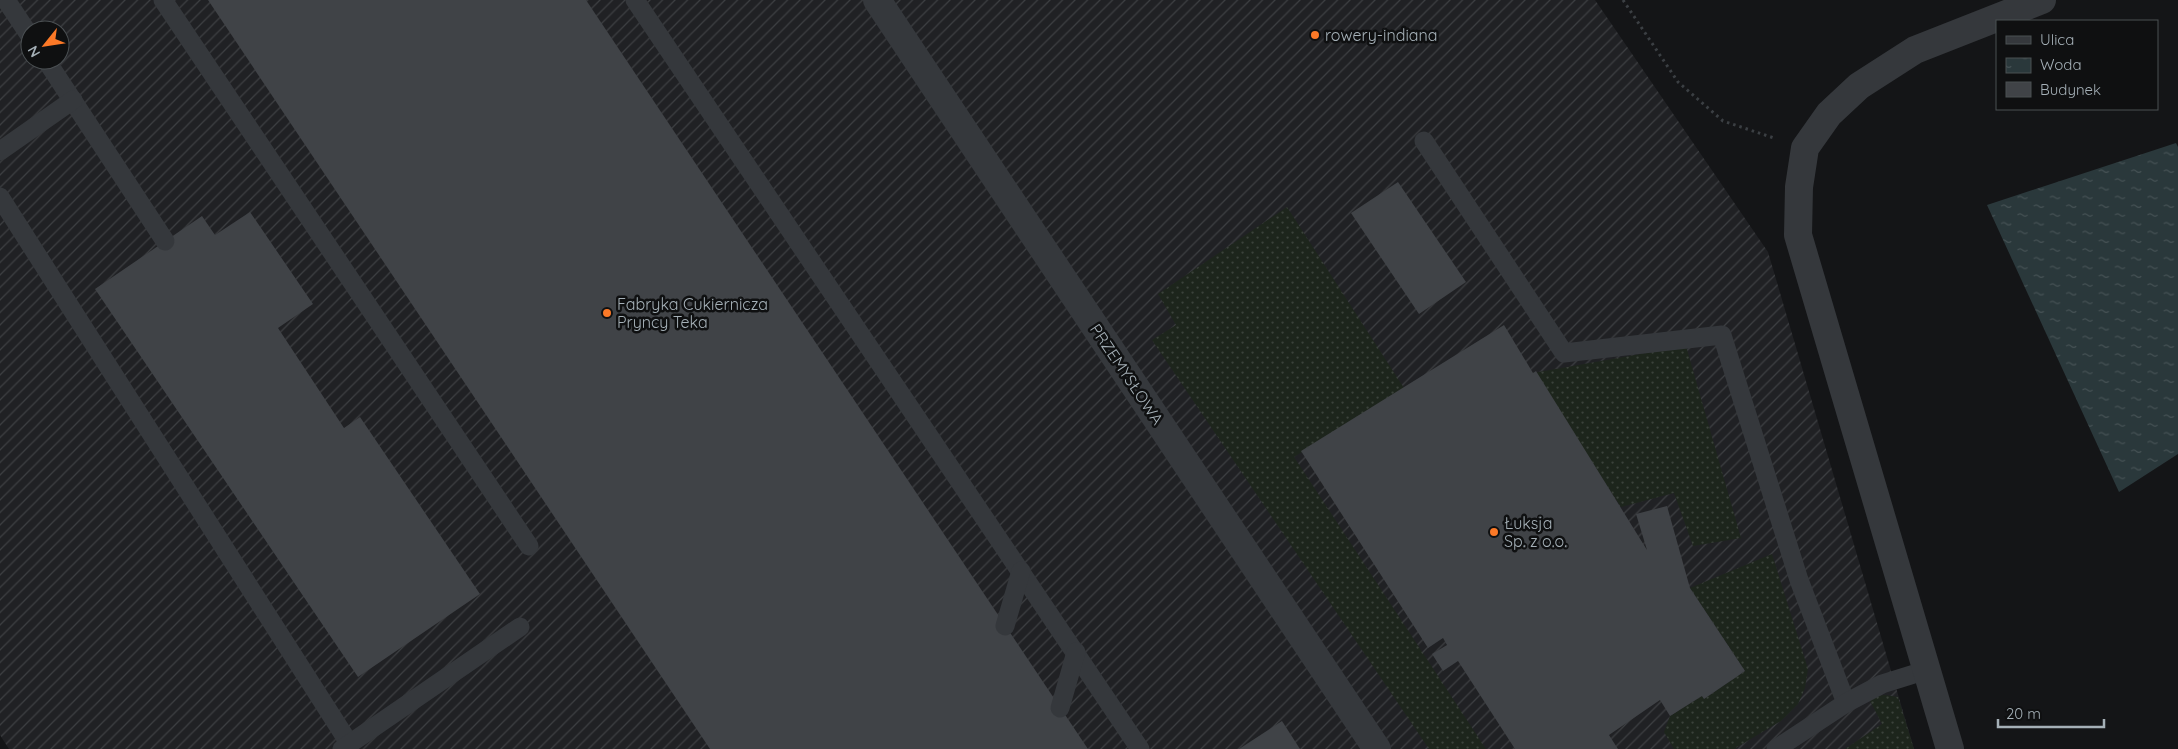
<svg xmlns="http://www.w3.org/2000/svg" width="2178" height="749" font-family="Quicksand,sans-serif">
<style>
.industrial{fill:url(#industrial-furrows);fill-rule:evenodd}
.grass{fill:url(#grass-dots)}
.water{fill:url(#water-ripples)}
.building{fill:#404347}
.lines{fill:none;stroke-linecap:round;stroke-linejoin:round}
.path{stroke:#3b3f43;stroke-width:3;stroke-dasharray:2.5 4;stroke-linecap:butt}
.service{stroke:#35383c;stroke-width:19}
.minor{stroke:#35383c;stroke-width:28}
.poi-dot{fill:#fc7927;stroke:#0f1011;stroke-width:2}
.labels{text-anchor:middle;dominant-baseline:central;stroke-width:5;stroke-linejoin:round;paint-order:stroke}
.poi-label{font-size:16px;fill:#a5b0b7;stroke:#0f1011;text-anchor:start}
.street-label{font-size:16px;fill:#a5b0b7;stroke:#0f1011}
</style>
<defs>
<pattern id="industrial-furrows" width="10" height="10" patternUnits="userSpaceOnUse" patternTransform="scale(1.25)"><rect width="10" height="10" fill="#202124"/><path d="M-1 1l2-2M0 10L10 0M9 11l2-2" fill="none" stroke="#3d3f42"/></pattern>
<pattern id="grass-dots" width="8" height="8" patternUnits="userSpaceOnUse" patternTransform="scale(1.25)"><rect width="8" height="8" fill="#1d251c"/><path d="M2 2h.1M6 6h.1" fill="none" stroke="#3b423b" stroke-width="1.8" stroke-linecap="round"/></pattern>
<pattern id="water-ripples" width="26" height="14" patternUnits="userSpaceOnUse" patternTransform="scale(1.25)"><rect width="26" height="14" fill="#2a383b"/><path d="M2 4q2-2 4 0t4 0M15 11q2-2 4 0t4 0" fill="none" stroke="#465255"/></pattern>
</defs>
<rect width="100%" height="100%" fill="#141517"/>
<!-- industrial -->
<path class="industrial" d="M0,0H1595L1768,252L1914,749H9L0,735ZM30,30H60V60H30Z"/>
<!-- grass -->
<g class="grass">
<polygon points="1287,207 1404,388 1294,457 1486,749 1429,749 1152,340 1176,325 1158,294"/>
<polygon points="1686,346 1741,538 1693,546 1674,493 1621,507 1533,373"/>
<polygon points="1772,554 1808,669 1805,688 1798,704 1781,721 1734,749 1674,749 1664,732 1670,716 1702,696 1704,699 1745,671 1690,588"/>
<polygon points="1885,695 1898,697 1914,749 1845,749 1882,724 1868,697"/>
</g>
<!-- water -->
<polygon class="water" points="2176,143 2178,147 2178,454 2119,492 1987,205"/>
<!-- building -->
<g class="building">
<polygon points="208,0 586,0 1088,749 710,749"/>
<polygon points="1398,182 1466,282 1419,314 1351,213"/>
<polygon points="250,212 313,304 278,328 344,428 360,417 480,594 358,677 95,289 202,216 215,235"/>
<polygon points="1504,325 1533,373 1536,371 1647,550 1636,514 1667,506 1690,588 1745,671 1704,699 1702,696 1670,716 1660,700 1609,735 1618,749 1515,749 1458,661 1443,671 1432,654 1447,645 1443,638 1428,648 1301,451"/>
<polygon points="1282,721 1300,749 1239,749"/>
</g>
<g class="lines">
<!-- path -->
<polyline class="path" points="1623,0 1678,82 1723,121 1774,138"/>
<!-- service -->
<g class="service">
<polyline points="6,0 30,36"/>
<polyline points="163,0 529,546"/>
<polyline points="635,0 1140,749"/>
<polyline points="46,60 165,241"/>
<polyline points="1424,141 1564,353 1722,335 1799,580 1846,703"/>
<polyline points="0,151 73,100"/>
<polyline points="0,197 349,743"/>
<polyline points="1005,626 1021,571"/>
<polyline points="1060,708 1076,652"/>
<polyline points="342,749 520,627"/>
<polyline points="1776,749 1846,703 1882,684 1927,670"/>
</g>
<!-- minor -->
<g class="minor">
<polyline points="877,0 1377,749"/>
<polyline points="1950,749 1798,235 1799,187 1805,148 1829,114 1859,86 1915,50 2042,0"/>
</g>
</g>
<!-- markers -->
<g class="poi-dot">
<circle cx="1315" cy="35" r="5"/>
<circle cx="607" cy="313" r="5"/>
<circle cx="1494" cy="532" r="5"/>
</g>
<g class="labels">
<!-- poi labels -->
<g class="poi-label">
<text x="1325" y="35">rowery-indiana</text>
<text x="617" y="304">Fabryka Cukiernicza<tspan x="617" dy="18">Pryncy Teka</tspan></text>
<text x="1504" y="523">Łuksja<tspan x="1504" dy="18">Sp. z o.o.</tspan></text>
</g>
<!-- street labels -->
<g class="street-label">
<text transform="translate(1127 374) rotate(56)">PRZEMYSŁOWA</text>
</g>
</g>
<!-- legend -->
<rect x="1996" y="20" width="162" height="90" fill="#0f1011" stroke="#4b5053"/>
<rect x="2006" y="36" width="25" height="8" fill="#35383c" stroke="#4b5053"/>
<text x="2040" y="45" font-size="15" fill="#a5b0b7">Ulica</text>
<rect x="2006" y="58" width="25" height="15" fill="url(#water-ripples)" stroke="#4b5053"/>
<text x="2040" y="70" font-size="15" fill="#a5b0b7">Woda</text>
<rect x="2006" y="82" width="25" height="15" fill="#404347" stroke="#4b5053"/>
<text x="2040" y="95" font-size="15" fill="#a5b0b7">Budynek</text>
<!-- north arrow -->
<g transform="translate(45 45) rotate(240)"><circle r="24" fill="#0f1011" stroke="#4b5053"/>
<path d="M0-4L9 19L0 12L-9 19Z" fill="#fc7927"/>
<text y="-8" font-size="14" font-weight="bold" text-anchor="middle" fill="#a5b0b7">N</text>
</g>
<!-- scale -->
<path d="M1998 719v8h106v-8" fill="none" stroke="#a5b0b7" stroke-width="2.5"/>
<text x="2006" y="719" font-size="15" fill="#a5b0b7" stroke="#0f1011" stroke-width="4" paint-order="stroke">20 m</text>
</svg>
